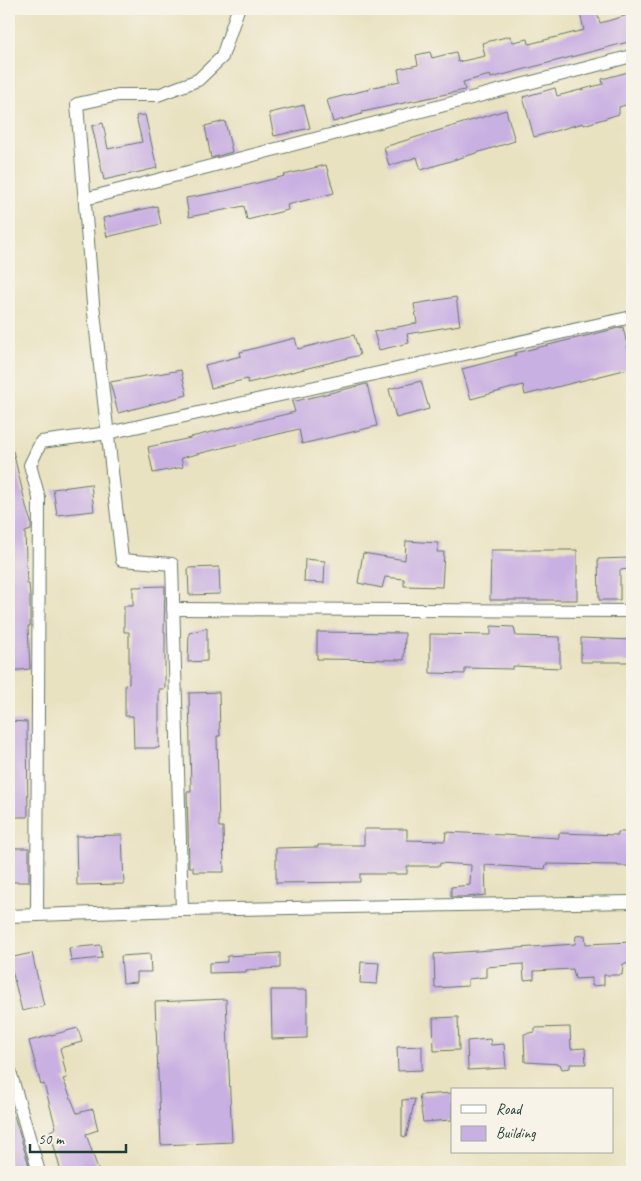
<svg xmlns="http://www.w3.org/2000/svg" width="641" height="1181" font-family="Caveat,sans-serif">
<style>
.building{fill:#c9b0e2}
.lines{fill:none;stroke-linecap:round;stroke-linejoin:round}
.minor-casing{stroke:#667765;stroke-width:14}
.minor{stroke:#fff;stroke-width:12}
</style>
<rect width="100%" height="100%" fill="#f7f3e8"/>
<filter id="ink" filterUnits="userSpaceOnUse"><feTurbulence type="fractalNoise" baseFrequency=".02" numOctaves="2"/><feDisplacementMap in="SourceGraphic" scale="10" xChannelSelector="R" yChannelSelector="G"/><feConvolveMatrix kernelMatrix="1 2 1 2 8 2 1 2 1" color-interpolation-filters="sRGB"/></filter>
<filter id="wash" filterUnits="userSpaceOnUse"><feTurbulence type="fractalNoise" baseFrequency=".0096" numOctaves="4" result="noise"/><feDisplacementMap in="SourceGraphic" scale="20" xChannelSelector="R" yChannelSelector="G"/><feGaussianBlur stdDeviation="1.12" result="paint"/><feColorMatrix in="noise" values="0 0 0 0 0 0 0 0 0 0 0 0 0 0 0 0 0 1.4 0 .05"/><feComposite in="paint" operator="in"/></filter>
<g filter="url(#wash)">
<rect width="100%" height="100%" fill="#e9e2c1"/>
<g id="blocks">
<!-- building -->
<g class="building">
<polygon points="579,9 596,9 600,23 632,14 632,41 491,78 490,75 463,82 465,90 362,112 362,114 333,122 327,100 370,89 370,88 400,81 398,69 418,65 416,55 430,52 432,58 456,52 458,62 485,56 482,43 510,36 513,42 528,39 529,44 584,30"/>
<polygon points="632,71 632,103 619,107 619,114 584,125 583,123 534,137 523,97 555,88 557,96 603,84 602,79"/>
<polygon points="304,105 310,128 274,136 269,113"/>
<polygon points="506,110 515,141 421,170 417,157 389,166 384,147"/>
<polygon points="145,115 157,168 104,180 92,126 103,123 108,149 142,142 136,116"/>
<polygon points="225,121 232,152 211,158 205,126"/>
<polygon points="326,165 334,193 287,205 288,210 247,220 244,206 189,217 186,198 225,191 285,176 284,175"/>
<polygon points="157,206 161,224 107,237 103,218"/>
<polygon points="456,297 460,325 407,334 409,343 379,350 374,332 417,323 414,304"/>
<polygon points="623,327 632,368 525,395 523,385 471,399 462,369 516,355 515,353"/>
<polygon points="354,335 360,355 248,383 247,379 211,388 205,365 241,356 240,352 295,338 298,349"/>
<polygon points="181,370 187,395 118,413 110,382"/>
<polygon points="421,381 429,409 396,418 389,389"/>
<polygon points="367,384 377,426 302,444 299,429 181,458 183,467 153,473 148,447 191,438 191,437 295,412 292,402"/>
<polygon points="13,451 27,510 31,522 31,530 25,532 27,584 29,584 30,597 30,626 28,626 30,669 9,671 9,452"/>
<polygon points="91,484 94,511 57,515 53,489"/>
<polygon points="406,541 438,543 437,552 444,552 442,587 404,586 404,579 385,577 382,588 358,583 363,553 405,560"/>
<polygon points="491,550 577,550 577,600 490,600"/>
<polygon points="629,558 630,569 620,570 620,600 599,600 598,559"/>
<polygon points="305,559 325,561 324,583 304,582"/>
<polygon points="219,567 220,594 189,595 188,568"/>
<polygon points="165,586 164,632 165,632 165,689 159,689 159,748 134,748 133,716 125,716 125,685 129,684 129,632 124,632 124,606 133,606 133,587"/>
<polygon points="491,626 514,627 516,636 560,637 560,668 513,666 513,669 465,668 465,674 430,673 430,634 491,635"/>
<polygon points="207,628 207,661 188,662 189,633"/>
<polygon points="317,632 405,633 404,660 317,659"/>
<polygon points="581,638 632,640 632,662 581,662"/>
<polygon points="219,692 220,736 217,736 219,827 223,827 224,872 193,872 193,867 189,867 187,792 191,792 189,693"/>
<polygon points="9,721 27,722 28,817 9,817"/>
<polygon points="364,829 407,829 407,840 445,841 446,832 559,838 559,833 618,835 618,832 632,832 632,866 618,866 618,865 546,864 545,869 485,865 486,895 467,897 451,897 451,887 470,885 471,865 440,863 440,866 407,866 407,874 360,874 360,882 276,883 276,848 318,847 318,845 364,845"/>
<polygon points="122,835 124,884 77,885 76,836"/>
<rect x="9" y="848" width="20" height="34"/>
<polygon points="585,935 586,944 632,942 632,963 623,964 622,975 604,975 604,985 592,986 592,978 575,979 573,969 534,971 534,979 524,980 523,964 486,967 486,977 468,979 468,986 435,988 434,954 575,944 576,936"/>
<polygon points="101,945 102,958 71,961 69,948"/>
<polygon points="32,953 44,1006 22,1011 9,958"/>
<polygon points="280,953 280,968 246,970 246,972 209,973 209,963 227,962 227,956"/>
<polygon points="150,954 151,972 137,972 137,982 123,983 121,956"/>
<polygon points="361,962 379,963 377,984 360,983"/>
<polygon points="271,990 307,990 307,1038 272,1039"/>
<polygon points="226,999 232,1142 161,1145 155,1002"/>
<polygon points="458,1017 459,1050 434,1051 433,1018"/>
<polygon points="570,1027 571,1049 585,1048 586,1064 570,1064 570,1068 562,1069 560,1064 525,1062 524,1034 535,1032 535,1028"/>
<polygon points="78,1028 82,1042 60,1048 67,1078 63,1079 77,1113 93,1109 98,1130 86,1134 99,1172 61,1172 50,1131 56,1128 44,1084 41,1085 29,1041"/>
<polygon points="490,1039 491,1045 504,1044 506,1068 468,1070 467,1041"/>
<polygon points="422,1046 422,1070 398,1071 397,1047"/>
<polygon points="452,1093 452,1120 423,1122 419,1095"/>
<polygon points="9,1099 31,1172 9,1172"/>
<polygon points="415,1099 406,1137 402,1136 402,1100"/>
</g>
</g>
</g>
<g filter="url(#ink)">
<use href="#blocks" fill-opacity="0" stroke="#667765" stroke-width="1"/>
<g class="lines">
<defs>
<g id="minor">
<polyline points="85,199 632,56"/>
<polyline points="173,609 632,611"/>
<polyline points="182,910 172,564 122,560 93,304 77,104 118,95 158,95 198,80 222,57 238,9"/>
<polyline points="37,915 39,498 30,465 41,442 108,433 632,317"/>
<polyline points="9,916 182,910 632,902"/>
<polyline points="9,1068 39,1172"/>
</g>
</defs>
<!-- minor casing -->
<use href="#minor" class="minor-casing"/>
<!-- minor -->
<use href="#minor" class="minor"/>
</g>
</g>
<!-- margin -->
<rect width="641" height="1181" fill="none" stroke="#f7f3e8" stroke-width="30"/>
<!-- legend -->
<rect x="451" y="1088" width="162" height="65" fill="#f7f3e8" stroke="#a1aaa0"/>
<rect x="461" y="1105" width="25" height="8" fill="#ffffff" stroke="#a1aaa0"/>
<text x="496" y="1114" font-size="15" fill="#1f3d34">Road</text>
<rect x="461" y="1126" width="25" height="15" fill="#c9b0e2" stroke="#a1aaa0"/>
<text x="496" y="1138" font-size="15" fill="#1f3d34">Building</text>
<!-- scale -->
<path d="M30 1144v8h96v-8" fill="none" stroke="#1f3d34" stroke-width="2.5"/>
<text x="38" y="1144" font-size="15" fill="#1f3d34" stroke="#f7f3e8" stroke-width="4" paint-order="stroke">50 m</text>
</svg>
